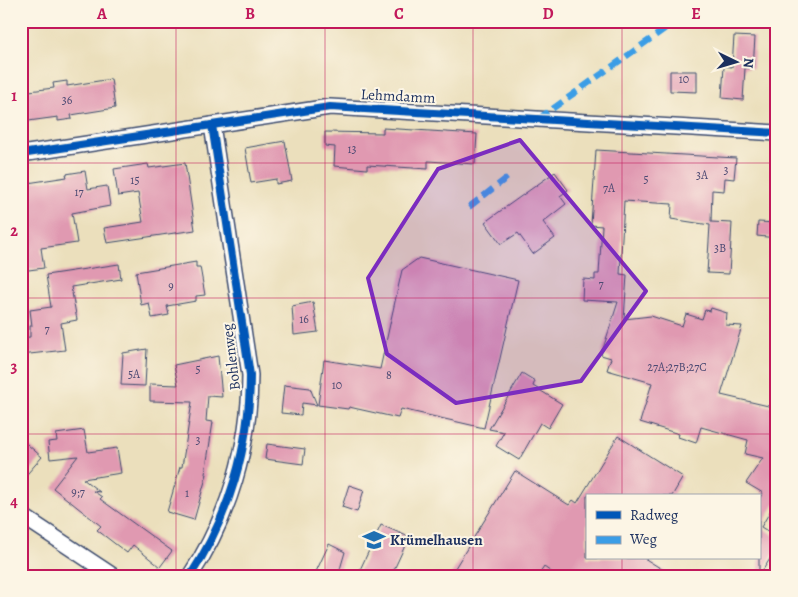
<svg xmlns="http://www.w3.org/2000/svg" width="798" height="597" font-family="Alegreya,serif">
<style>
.building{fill:#e099b1}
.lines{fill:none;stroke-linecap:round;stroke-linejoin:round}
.street-casing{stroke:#3a496c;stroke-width:18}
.street{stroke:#fff;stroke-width:15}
.quiet{stroke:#3b9de6;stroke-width:6;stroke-dasharray:12 6;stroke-linecap:butt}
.cycleway-casing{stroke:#fcf5e5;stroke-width:11}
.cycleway{stroke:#0057b8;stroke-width:8}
.marked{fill:#7b2cbf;fill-opacity:0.2;stroke:#7b2cbf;stroke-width:4;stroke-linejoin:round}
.grid{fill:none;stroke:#c2185b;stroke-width:1;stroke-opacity:0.55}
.labels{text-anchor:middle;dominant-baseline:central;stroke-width:4;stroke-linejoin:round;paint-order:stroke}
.number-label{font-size:12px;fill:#4c4a73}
.street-label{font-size:15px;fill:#1b2f5e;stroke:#fcf5e5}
.poi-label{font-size:15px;font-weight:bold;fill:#1b2f5e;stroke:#fcf5e5;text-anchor:start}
.neatline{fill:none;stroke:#c2185b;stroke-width:2}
.grid-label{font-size:16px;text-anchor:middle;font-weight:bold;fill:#c2185b}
</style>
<rect width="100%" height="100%" fill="#fcf5e5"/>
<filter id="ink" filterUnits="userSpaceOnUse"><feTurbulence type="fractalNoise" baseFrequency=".02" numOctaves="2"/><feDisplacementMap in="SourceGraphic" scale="10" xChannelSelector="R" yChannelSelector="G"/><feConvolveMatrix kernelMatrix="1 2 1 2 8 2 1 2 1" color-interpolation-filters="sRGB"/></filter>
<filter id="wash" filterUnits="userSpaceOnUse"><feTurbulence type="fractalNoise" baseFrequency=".0096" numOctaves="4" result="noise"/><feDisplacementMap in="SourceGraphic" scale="20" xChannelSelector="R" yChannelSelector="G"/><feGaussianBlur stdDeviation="1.12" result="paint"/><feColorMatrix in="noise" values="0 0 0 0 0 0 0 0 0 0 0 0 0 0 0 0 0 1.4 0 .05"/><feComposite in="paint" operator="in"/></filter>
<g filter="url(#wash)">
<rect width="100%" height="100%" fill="#ebdfbc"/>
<g id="blocks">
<!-- building -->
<g class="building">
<polygon points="734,36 755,37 753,68 745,68 743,100 722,98 724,66 732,67"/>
<polygon points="670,71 697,71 697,92 670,91"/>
<polygon points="111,79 115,108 71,115 72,119 58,121 58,117 21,122 21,92 54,88 53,83 67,81 67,86"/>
<polygon points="383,128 477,134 475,164 428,161 428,169 367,165 367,169 334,166 335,147 325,146 325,132 383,133"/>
<polygon points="285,141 292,181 276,184 276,179 251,183 245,148"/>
<polygon points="596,150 736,158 734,179 725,178 724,191 712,190 711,222 732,223 729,274 707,273 710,225 671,219 672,204 624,201 620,274 627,275 624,319 651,316 682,326 686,314 702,319 705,310 710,311 711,308 727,313 726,325 742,326 721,395 777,408 777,500 761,527 777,537 777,548 759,576 759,499 763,493 746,483 763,458 745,454 748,440 701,427 696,443 678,437 679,434 640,422 652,383 607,370 611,358 601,355 618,302 582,300 583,279 595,280 595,274 599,274 602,226 591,225"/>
<polygon points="185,163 195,230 107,243 104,228 143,222 138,193 118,196 114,169 148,164 149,168"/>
<polygon points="85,171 88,189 107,186 110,206 72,213 77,243 41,248 44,268 21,271 21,184 67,177 66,174"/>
<polygon points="555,172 568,190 560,196 566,204 543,222 555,238 533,254 518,233 501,244 485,222"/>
<polygon points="758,222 777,223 777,238 757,236"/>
<polygon points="419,258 518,280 484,428 401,409 398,418 349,407 348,409 318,405 324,360 380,369 402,270"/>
<polygon points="196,262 196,267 200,267 205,295 196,296 196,301 167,306 169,315 152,318 149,303 141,305 136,272"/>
<polygon points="119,264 121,279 71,287 77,320 61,323 65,350 21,355 21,338 30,337 30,326 32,326 30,310 51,307 46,275"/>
<polygon points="313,302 318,332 294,335 292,306"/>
<polygon points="147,349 145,386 121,385 123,353"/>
<polygon points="218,356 222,397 208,396 206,421 213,422 205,474 207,474 194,520 167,512 180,467 182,467 192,402 150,401 150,384 178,385 174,365"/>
<polygon points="522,373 535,381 533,386 562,404 548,428 540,423 519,460 496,446 504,432 489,429"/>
<polygon points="284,385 310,388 317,405 302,403 301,415 281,413"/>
<polygon points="84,430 88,452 117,448 121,473 83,479 100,492 93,491 102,497 100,499 172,551 160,567 133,545 127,553 97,530 101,526 53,488 78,456 50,459 48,442 57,441 56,434"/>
<polygon points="618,436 683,477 672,496 587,496 587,558 644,558 673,576 557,576 544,567 538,576 450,576 515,471 569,505 573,500 577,503"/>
<polygon points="21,439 42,457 21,481"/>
<polygon points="267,444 305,449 303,464 265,459"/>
<polygon points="349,485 364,490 357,512 342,507"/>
<polygon points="381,525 409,537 391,576 357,576"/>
<polygon points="329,544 345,552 338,576 314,576"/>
</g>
</g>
</g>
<g filter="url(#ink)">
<use href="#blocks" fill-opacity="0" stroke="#3a496c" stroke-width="1"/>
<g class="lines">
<defs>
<g id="street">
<polyline points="21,154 330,107 777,133"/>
<polyline points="21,515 113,576"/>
<path d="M190,576C229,517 250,446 250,375L212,125"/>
</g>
</defs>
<!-- street casing -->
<use href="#street" class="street-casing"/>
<!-- street -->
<use href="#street" class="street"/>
<!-- quiet -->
<g class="quiet">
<polyline points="538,119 676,21"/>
<polyline points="469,207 508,177"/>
</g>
<defs>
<g id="cycleway">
<polyline points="21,154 330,107 777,133"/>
<path d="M190,576C229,517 250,446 250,375L212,125"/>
</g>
</defs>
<!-- cycleway casing -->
<use href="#cycleway" class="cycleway-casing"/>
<!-- cycleway -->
<use href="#cycleway" class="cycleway"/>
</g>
</g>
<!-- marked area -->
<path class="marked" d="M520,140L646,291L581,381L456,403L387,354L368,278L438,169Z"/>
<!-- grid -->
<path class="grid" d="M176,21V576M325,21V576M473,21V576M622,21V496M21,163H777M21,298H777M21,434H777M622,558V576"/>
<!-- icons -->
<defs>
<symbol id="school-bare" viewBox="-9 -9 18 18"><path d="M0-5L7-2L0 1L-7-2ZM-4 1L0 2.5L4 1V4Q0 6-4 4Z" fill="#1f6fb2" stroke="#fcf5e5" stroke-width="2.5" paint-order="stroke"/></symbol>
</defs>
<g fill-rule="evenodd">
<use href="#school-bare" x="358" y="524" width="32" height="32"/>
</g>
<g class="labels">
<!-- number labels -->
<g class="number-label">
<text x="684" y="79">10</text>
<text x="67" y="100">36</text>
<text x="352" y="149">13</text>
<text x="726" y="170">3</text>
<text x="702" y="175">3A</text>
<text x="646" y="179">5</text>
<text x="135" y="180">15</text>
<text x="609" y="188">7A</text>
<text x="79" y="192">17</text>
<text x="720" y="248">3B</text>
<text x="601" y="284">7</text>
<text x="171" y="286">9</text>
<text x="304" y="319">16</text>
<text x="47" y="329">7</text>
<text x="677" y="367">27A;27B;27C</text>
<text x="198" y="369">5</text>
<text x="134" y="374">5A</text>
<text x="389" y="375">8</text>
<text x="337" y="385">10</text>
<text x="198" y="440">3</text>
<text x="78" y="492">9;7</text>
<text x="187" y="493">1</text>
</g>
<!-- street labels -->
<g class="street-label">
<text transform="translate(398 96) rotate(3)">Lehmdamm</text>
<text transform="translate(231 357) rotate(-97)">Bohlenweg</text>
</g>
<!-- poi labels -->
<g class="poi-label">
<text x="390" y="540">Krümelhausen</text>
</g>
</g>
<!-- margin -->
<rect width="798" height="597" fill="none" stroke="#fcf5e5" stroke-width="55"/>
<!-- legend -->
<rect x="586" y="494" width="175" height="65" fill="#fcf5e5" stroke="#a2a6af"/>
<rect x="596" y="511" width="25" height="8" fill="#0057b8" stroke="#a2a6af"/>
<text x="630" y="520" font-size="15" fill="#1b2f5e">Radweg</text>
<rect x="596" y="536" width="25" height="8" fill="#3b9de6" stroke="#a2a6af"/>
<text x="630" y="544" font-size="15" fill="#1b2f5e">Weg</text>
<!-- north arrow -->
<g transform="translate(736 62) rotate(95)" stroke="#fcf5e5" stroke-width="4" paint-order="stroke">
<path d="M0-4L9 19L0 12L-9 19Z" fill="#1b2f5e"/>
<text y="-8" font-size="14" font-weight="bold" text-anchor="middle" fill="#1b2f5e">N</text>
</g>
<rect x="28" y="28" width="742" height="542" class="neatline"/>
<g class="grid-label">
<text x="102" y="19">A</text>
<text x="250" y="19">B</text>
<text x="399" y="19">C</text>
<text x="548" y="19">D</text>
<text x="696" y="19">E</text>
<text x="14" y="101">1</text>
<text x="14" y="236">2</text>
<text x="14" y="372">3</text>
<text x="14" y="507">4</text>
</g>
</svg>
